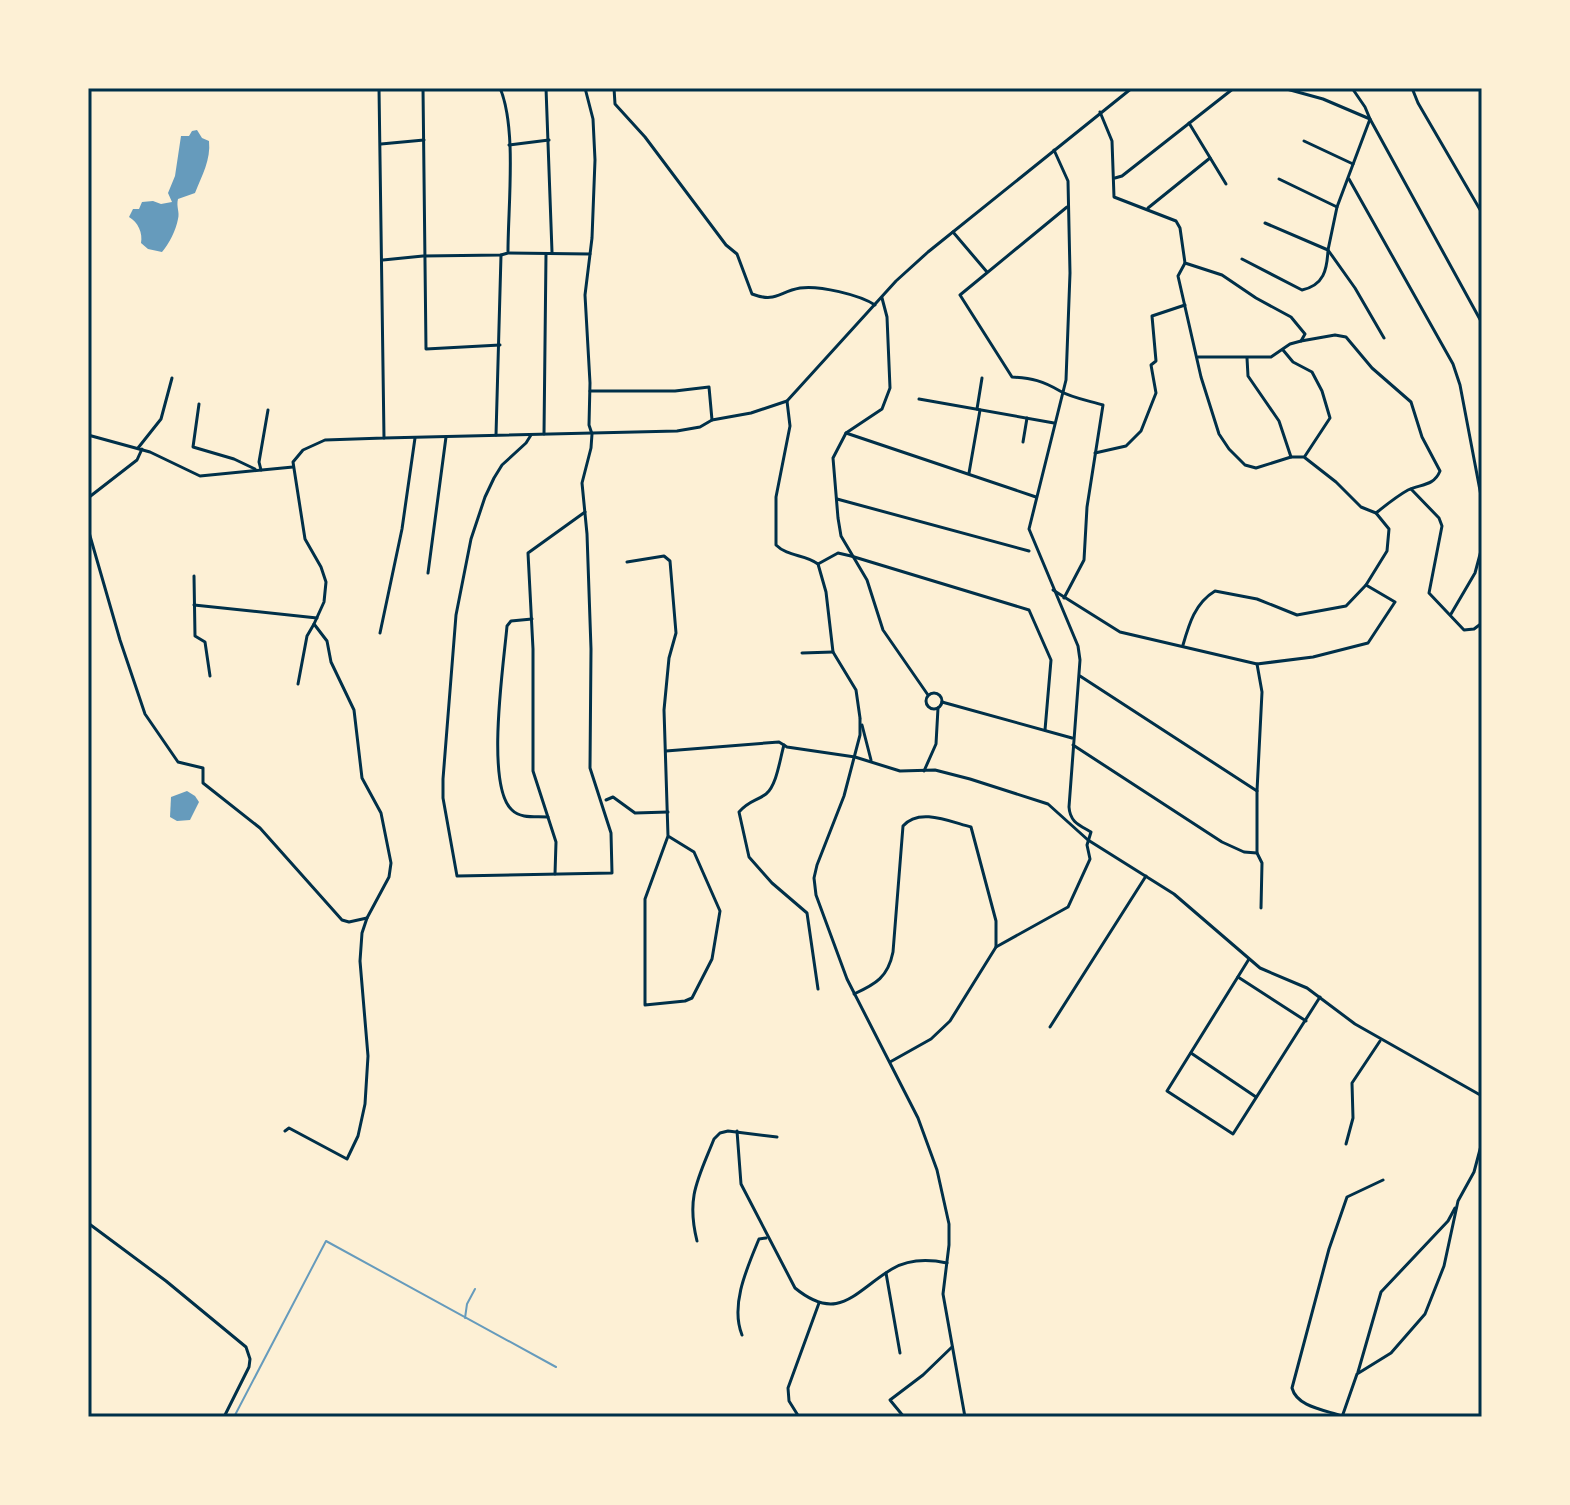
<svg xmlns="http://www.w3.org/2000/svg" width="1570" height="1505" font-family="Montserrat,sans-serif">
<style>
.water{fill:#669bbc}
.lines{fill:none;stroke-linecap:round;stroke-linejoin:round}
.stream{stroke:#669bbc;stroke-width:2}
.minor{stroke:#003049;stroke-width:3}
.tertiary{stroke:#003049;stroke-width:3}
.neatline{fill:none;stroke:#003049;stroke-width:3}
</style>
<rect width="100%" height="100%" fill="#fdf0d5"/>
<!-- water -->
<g class="water">
<path d="M197,130L202,138L209,141C211,160 202,175 195,193L178,199C176,207 180,212 178,219C176,230 169,244 162,252L148,249L141,243C143,233 138,222 129,217L133,209H139L142,202L153,201L161,204L172,202L168,193L175,176L181,136H189L192,131Z"/>
<polygon points="187,791 195,796 199,802 190,820 177,821 170,817 171,797"/>
</g>
<g class="lines">
<!-- stream -->
<g class="stream">
<polyline points="465,1318 467,1304 475,1289"/>
<polyline points="234,1417 326,1241 556,1367"/>
</g>
<!-- minor -->
<g class="minor">
<polyline points="423,88 426,349 500,345"/>
<path d="M500,88C517,128 508,206 508,251"/>
<polyline points="546,88 552,252"/>
<path d="M614,88L615,104L645,137L726,245L737,254L752,294C776,303 778,292 800,288C819,285 860,295 875,305"/>
<polyline points="1283,88 1323,99 1370,119 1482,323"/>
<polyline points="1352,88 1365,107 1370,119 1337,207 1328,250 1355,288 1384,338"/>
<polyline points="1412,88 1418,103 1482,213"/>
<path d="M1100,112L1112,141L1114,197L1176,221L1180,228L1185,263L1222,275L1256,298L1291,317L1305,334L1301,341L1335,335L1346,337L1372,368L1411,402L1422,437L1440,471C1434,486 1421,484 1408,490C1397,496 1386,505 1376,513"/>
<polyline points="1189,123 1226,184"/>
<polyline points="1304,141 1353,164"/>
<polyline points="381,144 424,140"/>
<polyline points="509,145 549,140"/>
<polyline points="1115,178 1122,176 1234,88"/>
<polyline points="1279,179 1337,207"/>
<polyline points="1349,179 1453,364 1460,385 1482,501"/>
<polyline points="1148,208 1210,158"/>
<polyline points="953,232 987,272"/>
<path d="M1242,259L1302,290C1324,285 1327,270 1328,250L1265,223"/>
<polyline points="383,260 423,256 501,255 508,253 590,254"/>
<polyline points="882,298 887,317 890,388 882,409 846,433 833,458 838,518 841,536 867,580 883,630 928,695"/>
<polyline points="1283,350 1293,362 1312,372 1322,391 1330,418 1305,456"/>
<polyline points="1198,357 1271,357 1290,344 1301,341"/>
<polyline points="1247,358 1248,376 1279,421 1291,457"/>
<polyline points="590,391 675,391 709,387 712,420"/>
<polyline points="919,399 1054,423"/>
<path d="M787,401L790,426L776,497V545C788,557 805,554 818,564L826,592L833,652L856,690L860,718"/>
<polyline points="199,404 193,447 234,459 255,469"/>
<polyline points="977,409 982,378"/>
<polyline points="846,433 1036,497"/>
<polyline points="544,434 546,254"/>
<polyline points="88,435 150,452 200,476 293,467"/>
<polyline points="496,435 501,255"/>
<polyline points="531,435 526,443 502,465 494,478 485,497 471,539 456,615 443,779 443,798 457,876 612,873 611,833 590,768 591,649 587,534 582,483 591,448 592,434 589,425 590,383 585,295 592,238 595,160 593,119 585,88"/>
<polyline points="1023,442 1027,418"/>
<polyline points="138,448 161,419 172,378"/>
<polyline points="1095,453 1126,446 1141,431 1156,393 1151,365 1156,361 1152,316 1185,305"/>
<polyline points="261,470 259,462 268,410"/>
<polyline points="969,473 980,410"/>
<polyline points="1411,489 1439,518 1442,526 1429,593 1464,630 1474,629 1482,623"/>
<polyline points="88,498 137,460 142,449"/>
<polyline points="837,499 1029,551"/>
<polyline points="88,529 120,640 145,714 178,762 203,768 203,783 260,828 342,920 349,922 367,918"/>
<polyline points="627,562 664,556 670,561 676,633 669,658 664,710 668,836 645,899 645,1005 685,1001 692,998 712,959 720,911 694,852 668,836"/>
<polyline points="818,564 838,553 851,556 1029,610 1051,660 1045,730"/>
<polyline points="428,573 446,437"/>
<polyline points="194,576 195,636 205,642 210,676"/>
<polyline points="1053,590 1120,632 1257,664 1313,657 1368,643 1395,602 1366,585"/>
<path d="M1064,598L1084,560L1087,507L1103,405C1090,401 1072,398 1060,391C1043,381 1032,378 1012,377L960,295L1067,207"/>
<polyline points="194,605 317,618"/>
<polyline points="1451,614 1475,573 1482,547"/>
<path d="M532,619L511,621L507,626C504,662 485,786 512,810C521,819 536,816 548,817"/>
<polyline points="380,633 402,529 415,438"/>
<path d="M1183,645C1189,624 1195,603 1215,591L1257,599L1297,615L1346,606L1366,585L1387,551L1389,529L1376,513L1361,507L1336,482L1304,457H1291L1256,468L1245,465L1229,449L1219,434L1201,377L1178,276L1185,263"/>
<polyline points="802,653 833,652"/>
<polyline points="1257,664 1262,692 1257,791 1257,853 1262,863 1261,908"/>
<polyline points="1080,676 1257,791"/>
<polyline points="298,684 307,636 314,624"/>
<circle cx="934" cy="701" r="8"/>
<polyline points="942,702 1072,738"/>
<polyline points="860,719 860,735 844,796 817,865 814,878 816,895 847,979 918,1118 937,1170 949,1224 949,1245 943,1294 965,1417"/>
<polyline points="862,725 871,760"/>
<path d="M784,745C780,758 777,785 766,794C755,802 750,800 739,812L749,857L772,883L807,913L818,989"/>
<polyline points="1073,745 1222,842 1244,852 1257,853"/>
<polyline points="666,751 779,742 787,747 855,757 900,771 935,770 970,779 1048,804 1088,840 1174,894 1260,968 1307,988 1355,1024 1482,1096"/>
<polyline points="924,771 936,744 938,708"/>
<polyline points="606,800 613,797 635,813 668,812"/>
<polyline points="555,874 556,842 533,771 533,649 528,553 585,512"/>
<polyline points="1249,959 1167,1091 1233,1134 1320,997"/>
<polyline points="1238,977 1306,1021"/>
<path d="M854,994C876,984 888,977 893,952L903,826C919,807 951,822 971,827L996,921V947"/>
<polyline points="1050,1027 1146,876"/>
<polyline points="1191,1053 1256,1097"/>
<path d="M890,1062L931,1039L950,1021L996,947L1068,907L1090,859L1087,845L1091,832C1079,825 1070,822 1069,807L1080,660L1078,646L1029,529L1066,380L1070,273L1068,181L1054,150"/>
<polyline points="285,1131 289,1128 347,1159 358,1136 365,1104 368,1056 360,961 362,933 367,918 389,877 391,863 381,813 362,778 354,710 331,662 327,641 314,624 324,602 326,582 321,567 305,539 293,462 303,450 325,440 384,438 379,88"/>
<path d="M737,1131L741,1184L795,1288C839,1324 855,1291 892,1269C909,1259 928,1259 947,1263"/>
<polyline points="1346,1144 1353,1118 1352,1083 1380,1041"/>
<polyline points="88,1223 166,1281 246,1347 250,1359 249,1367 224,1417"/>
<path d="M697,1241C686,1197 698,1179 714,1139L720,1133L728,1131L777,1137"/>
<polyline points="886,1273 900,1353"/>
<path d="M742,1335C730,1305 747,1268 759,1239L766,1238"/>
<polyline points="1358,1372 1381,1292 1448,1221 1455,1208"/>
<path d="M1342,1416C1325,1410 1297,1407 1292,1388L1329,1249L1347,1197L1383,1180"/>
<polyline points="799,1417 789,1401 788,1388 819,1303"/>
<polyline points="904,1417 890,1400 923,1375 952,1347"/>
<polyline points="1342,1417 1357,1374 1391,1353 1425,1314 1444,1266 1458,1201 1474,1172 1482,1142"/>
</g>
<!-- tertiary -->
<polyline class="tertiary" points="384,438 677,431 700,427 712,420 751,413 787,401 896,281 928,252 1132,88"/>
</g>
<!-- border -->
<rect width="1570" height="1505" fill="none" stroke="#fdf0d5" stroke-width="180"/>
<rect x="90" y="90" width="1390" height="1325" class="neatline"/>
</svg>
